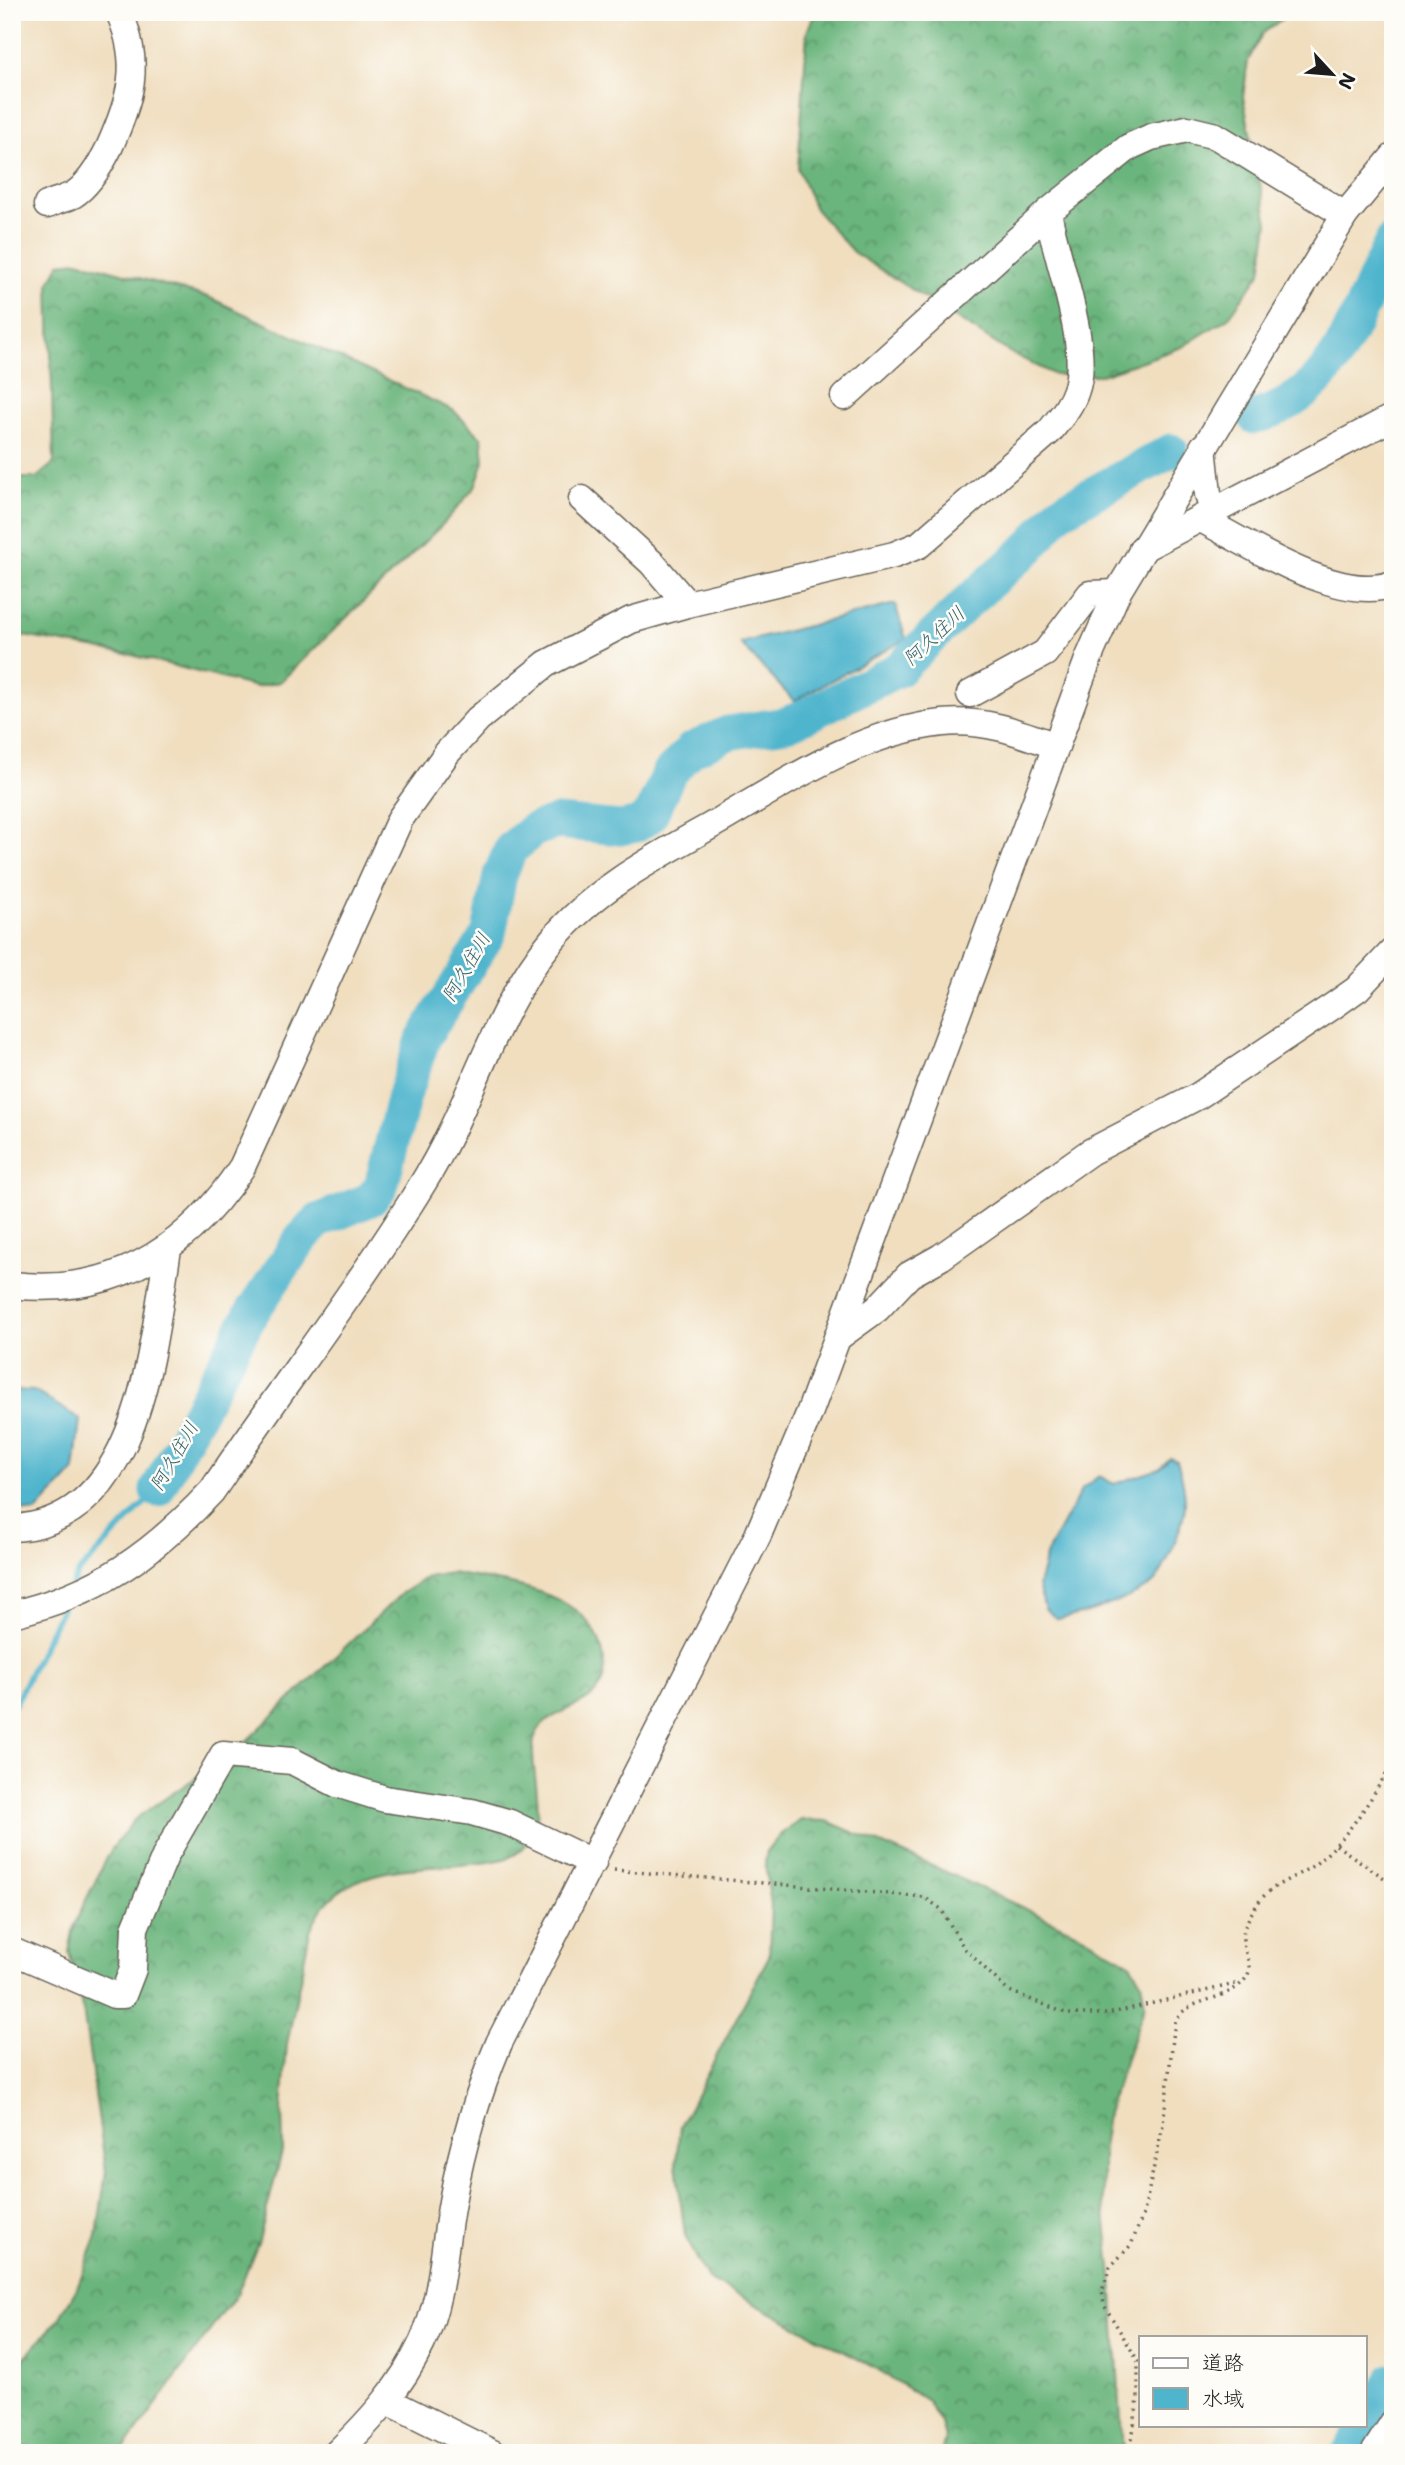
<svg xmlns="http://www.w3.org/2000/svg" width="1405" height="2465" font-family="'Shantell Sans','Klee One',sans-serif">
<style>
.forest{fill:url(#forest-crowns);stroke:#43684c;stroke-width:2}
.water{fill:#4fb5cd;stroke:#366874;stroke-width:2}
.lines{fill:none;stroke-linecap:round;stroke-linejoin:round}
.stream{stroke:#4fb5cd;stroke-width:6}
.river{stroke:#4fb5cd;stroke-width:35}
.minor-casing{stroke:#666055;stroke-width:29}
.path{stroke:#666055;stroke-width:3.5;stroke-dasharray:2 5;stroke-linecap:butt}
.minor{stroke:#fff;stroke-width:26}
.labels{text-anchor:middle;dominant-baseline:central;stroke-width:5;stroke-linejoin:round;paint-order:stroke}
.water-label{font-size:19px;font-style:italic;fill:#33616c;stroke:#fdfcf7}
</style>
<defs>
<pattern id="forest-crowns" width="20" height="18" patternUnits="userSpaceOnUse" patternTransform="scale(1.75)"><rect width="20" height="18" fill="#6ab57d"/><path d="M2 6a3 3 0 1 1 6 0M12 15a3 3 0 1 1 6 0" fill="none" stroke="#569266"/></pattern>
</defs>
<rect width="100%" height="100%" fill="#fdfcf7"/>
<filter id="ink" filterUnits="userSpaceOnUse"><feTurbulence type="fractalNoise" baseFrequency=".0143" numOctaves="2"/><feDisplacementMap in="SourceGraphic" scale="14" xChannelSelector="R" yChannelSelector="G"/><feConvolveMatrix kernelMatrix="1 2 1 2 8 2 1 2 1" color-interpolation-filters="sRGB"/></filter>
<filter id="wash" filterUnits="userSpaceOnUse"><feTurbulence type="fractalNoise" baseFrequency=".00686" numOctaves="4" result="noise"/><feDisplacementMap in="SourceGraphic" scale="28" xChannelSelector="R" yChannelSelector="G"/><feGaussianBlur stdDeviation="1.57" result="paint"/><feColorMatrix in="noise" values="0 0 0 0 0 0 0 0 0 0 0 0 0 0 0 0 0 1.4 0 .05"/><feComposite in="paint" operator="in"/></filter>
<g filter="url(#wash)">
<rect width="100%" height="100%" fill="#f0debf"/>
<!-- forest -->
<g class="forest">
<polygon points="815,12 1291,12 1262,34 1248,61 1243,97 1268,223 1261,272 1228,318 1182,347 1102,375 1055,375 1009,352 853,252 815,209 798,169 807,32"/>
<polygon points="78,261 208,297 453,410 482,438 484,461 475,487 443,524 280,682 256,687 132,655 12,634 12,478 36,478 54,463 49,284 60,263"/>
<path d="M451,1573C499,1582 585,1589 601,1646C619,1710 563,1699 539,1729C519,1755 558,1816 521,1850C510,1860 495,1861 481,1863C420,1871 337,1859 310,1931L287,2044L282,2110L283,2148L259,2240L238,2292L121,2453H12V2372L59,2319L76,2290L97,2236L106,2171L84,2016L69,1952L74,1926L83,1906L111,1850L135,1819L238,1749L402,1593L427,1577Z"/>
<polygon points="801,1820 827,1821 944,1871 1075,1932 1130,1963 1141,1981 1145,2005 1107,2113 1103,2143 1103,2195 1112,2277 1123,2453 941,2453 945,2438 941,2423 927,2401 877,2369 708,2279 685,2236 676,2163 680,2126 769,1956 771,1905 765,1862 767,1851 781,1834"/>
</g>
<!-- water -->
<g class="water">
<polygon points="895,604 906,639 794,701 740,643"/>
<polygon points="12,1390 34,1391 80,1419 74,1471 36,1512 12,1510"/>
<path d="M1170,1458L1177,1461C1182,1475 1185,1489 1185,1504C1185,1520 1165,1572 1153,1583C1138,1597 1077,1617 1057,1619L1045,1609L1038,1585L1047,1553L1082,1489L1099,1476L1114,1484L1159,1469Z"/>
</g>
<g class="lines">
<!-- stream -->
<g class="stream">
<polyline points="72,1585 78,1573 157,1490"/>
<polyline points="12,1710 62,1608"/>
</g>
<!-- river -->
<g class="river">
<path d="M1255,417C1267,413 1280,409 1290,402C1346,369 1363,295 1393,240"/>
<polyline points="157,1490 249,1317 301,1239 318,1221 371,1199 381,1186 405,1092 424,1037 489,933 500,875 511,849 533,830 557,822 620,828 637,825 650,816 669,774 691,750 728,733 786,724 801,718 899,669 972,598 1031,546 1059,512 1171,451"/>
<polyline points="1349,2453 1393,2380"/>
</g>
</g>
</g>
<g filter="url(#ink)">
<g class="lines">
<defs>
<g id="minor">
<path d="M47,205C55,201 65,199 73,195C89,185 101,164 109,148C131,99 142,64 119,12"/>
<polyline points="844,397 1048,212 1129,147 1151,137 1187,129 1216,136 1345,215"/>
<polyline points="1203,447 1208,494 1213,512"/>
<polyline points="582,499 652,563 687,604"/>
<path d="M1201,519C1249,544 1338,604 1393,584"/>
<polyline points="1142,549 1393,417"/>
<polyline points="970,694 1045,653 1090,594 1117,593"/>
<path d="M12,1285C114,1297 188,1249 242,1167L400,819L447,753L478,719L546,664L631,620L687,604L894,555L919,545L1050,431C1060,418 1071,406 1076,390C1091,347 1056,259 1048,212"/>
<polyline points="837,1338 877,1309 909,1275 941,1257 1090,1152 1198,1096 1333,1006 1357,989 1393,951"/>
<path d="M12,1528C141,1523 152,1345 168,1249"/>
<path d="M12,1614C98,1594 153,1554 212,1491C281,1388 358,1289 423,1183C472,1105 493,1011 552,940C597,886 660,855 721,820C789,780 863,731 943,723C984,719 1018,732 1056,746"/>
<polyline points="12,1951 114,1995 123,1995 133,1969 135,1928 166,1854 223,1755 292,1761 337,1784 385,1799 472,1812 510,1823 593,1863"/>
<polyline points="388,2401 492,2453"/>
<path d="M337,2453C372,2419 401,2387 422,2343C443,2298 443,2250 452,2202C462,2146 477,2095 499,2043L758,1535L809,1414L1089,657L1117,593L1345,215L1393,157"/>
<polyline points="1374,2453 1393,2423"/>
</g>
</defs>
<!-- minor casing -->
<use href="#minor" class="minor-casing"/>
<!-- path -->
<g class="path">
<polyline points="1336,1845 1393,1884"/>
<polyline points="614,1870 924,1897 941,1909 964,1948 1007,1990 1068,2014 1107,2014 1239,1983"/>
<path d="M1130,2453L1138,2399V2361L1104,2305L1102,2291L1110,2267L1131,2245L1144,2212L1163,2125L1175,2021C1189,1996 1228,2003 1246,1978C1255,1966 1242,1951 1243,1937C1243,1926 1252,1912 1258,1903C1273,1882 1300,1877 1319,1861C1350,1835 1373,1796 1393,1762"/>
</g>
<!-- minor -->
<use href="#minor" class="minor"/>
</g>
</g>
<g class="labels">
<!-- water labels -->
<g class="water-label">
<text transform="translate(934 636) rotate(-43)">阿久住川</text>
<text transform="translate(466 967) rotate(-60)">阿久住川</text>
<text transform="translate(174 1456) rotate(-60)">阿久住川</text>
</g>
</g>
<!-- margin -->
<rect width="1405" height="2465" fill="none" stroke="#fdfcf7" stroke-width="42"/>
<!-- legend -->
<rect x="1139" y="2336" width="228" height="91" fill="#fdfcf7" stroke="#a3a29f" stroke-width="2"/>
<rect x="1153" y="2358" width="35" height="10" fill="#ffffff" stroke="#a3a29f" stroke-width="2"/>
<text x="1202" y="2370" font-size="21" fill="#1c1c1c">道路</text>
<rect x="1153" y="2388" width="35" height="21" fill="#4fb5cd" stroke="#a3a29f" stroke-width="2"/>
<text x="1202" y="2406" font-size="21" fill="#1c1c1c">水域</text>
<!-- north arrow -->
<g transform="translate(1332 74) rotate(116)" stroke="#fdfcf7" stroke-width="5" paint-order="stroke">
<path d="M0-5L12 26L0 18L-12 26Z" fill="#1c1c1c"/>
<text y="-10" font-size="19" font-weight="bold" text-anchor="middle" fill="#1c1c1c">N</text>
</g>
</svg>
